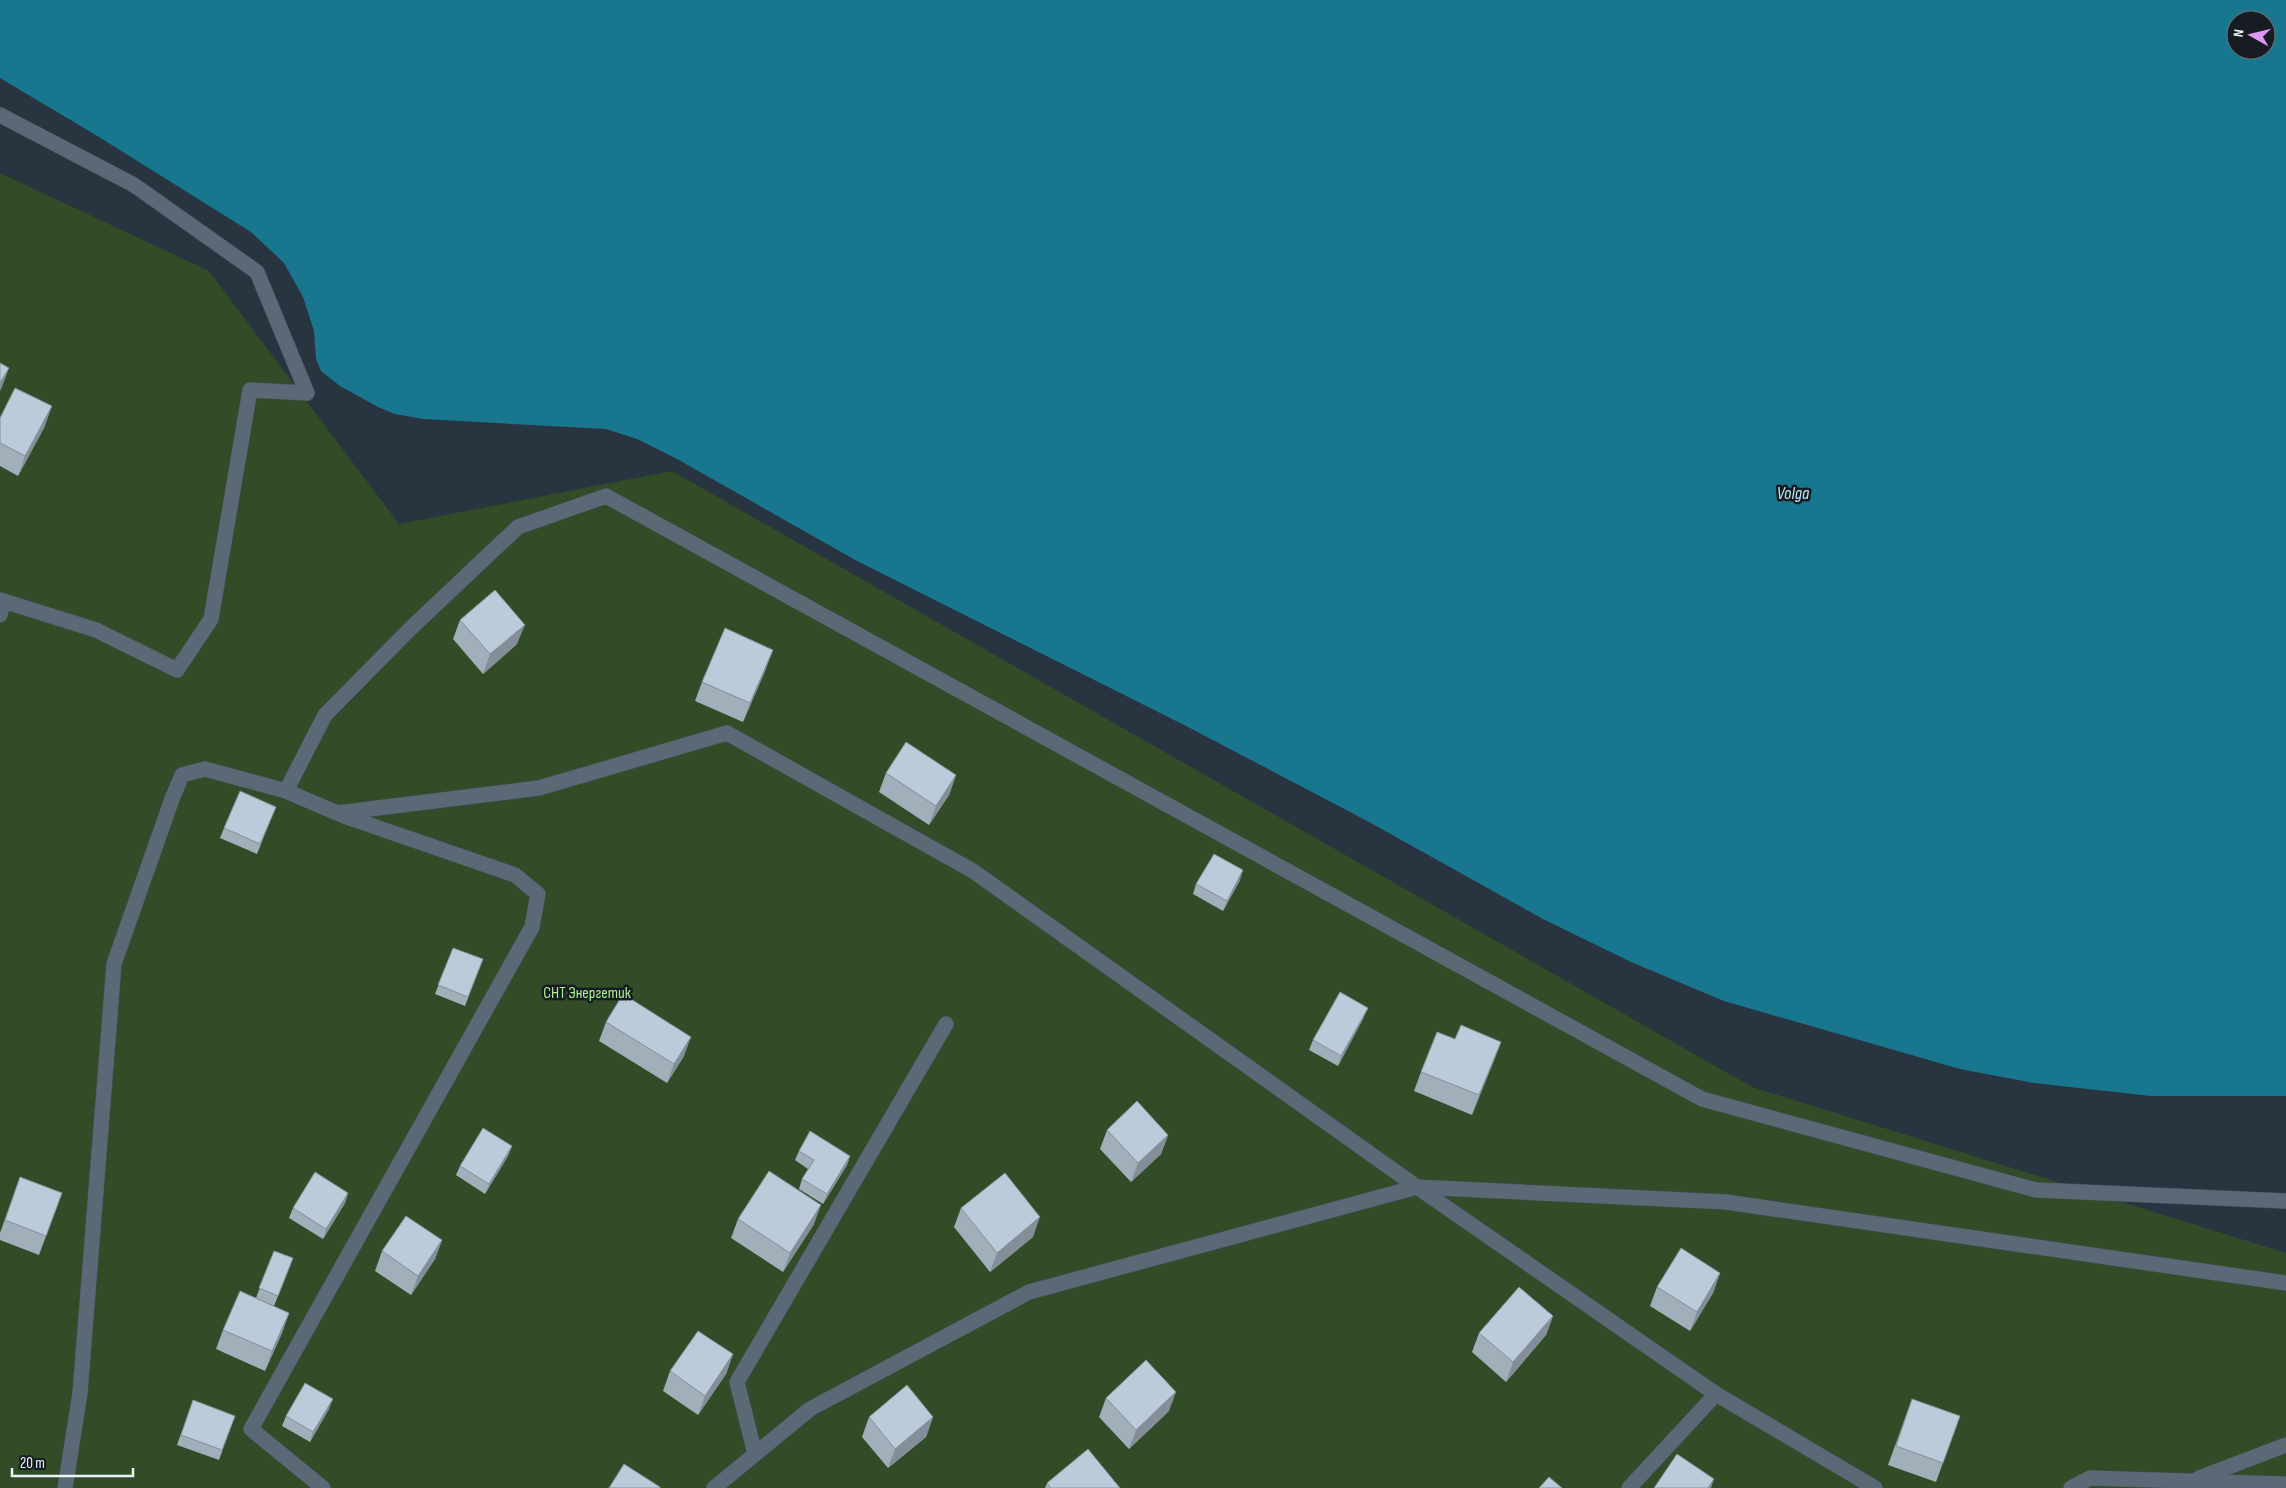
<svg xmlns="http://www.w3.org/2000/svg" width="2286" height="1488" font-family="'Sofia Sans Condensed',sans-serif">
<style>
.green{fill:#314c26}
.water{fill:#18768f;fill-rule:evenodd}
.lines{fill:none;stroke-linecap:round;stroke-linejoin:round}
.service-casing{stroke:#45505a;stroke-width:16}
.minor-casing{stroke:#45505a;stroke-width:16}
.service{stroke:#5b6977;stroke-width:15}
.minor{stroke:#5b6977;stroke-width:15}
.wall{fill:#a1afbb}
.shaded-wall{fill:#838e99}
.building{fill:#bbcbda;stroke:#838e99}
.labels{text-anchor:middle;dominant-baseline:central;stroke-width:5;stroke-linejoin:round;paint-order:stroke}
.park-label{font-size:16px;fill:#acf091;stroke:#161c21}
.water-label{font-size:18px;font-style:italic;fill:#b6e8fa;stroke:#161c21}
</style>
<rect width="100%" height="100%" fill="#283541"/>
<!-- green -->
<polygon class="green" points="0,173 209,271 399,524 672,471 1752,1087 2286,1253 2286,1488 0,1488"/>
<!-- water -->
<path class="water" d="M0,0H2286V1096H2151L2034,1083L1960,1069L1724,1001L1631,962L1543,919L1369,822L1188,727L857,561L677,459L637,439L606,429L423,419L395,414L378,407L340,386L321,371L316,359L314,331L303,297L284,263L251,232L99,137L0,78ZM2236,20H2266V50H2236Z"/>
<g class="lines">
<defs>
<g id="service">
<polyline points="0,115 134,185 257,272 307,393 250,390 211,619 177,670 96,630 0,600"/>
<polyline points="286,791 325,715 411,628 518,527 606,496 1702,1099 2036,1190 2286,1201"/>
<polyline points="1716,1394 1875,1488"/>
<polyline points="755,1454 737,1382 946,1024"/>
<polyline points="2199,1478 2286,1445"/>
<polyline points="65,1488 80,1393 114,964 172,799 182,775 205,769 286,791 337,813 539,788 727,733 973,871 1417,1187 1716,1394 1629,1488"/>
<polyline points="323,1488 251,1429 532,927 538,894 515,875 341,815"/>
<polyline points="714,1488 810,1409 1029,1292 1417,1187 1726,1202 2286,1283"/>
<polyline points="2071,1488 2090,1478 2286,1484"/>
</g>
<polyline id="minor" points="0,615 3,602"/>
</defs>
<!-- service casing -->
<use href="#service" class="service-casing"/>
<!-- minor casing -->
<use href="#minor" class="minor-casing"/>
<!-- service -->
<use href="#service" class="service"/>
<!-- minor -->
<use href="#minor" class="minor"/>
</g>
<!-- wall -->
<g class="wall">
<polygon points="0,418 45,426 18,476 0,466"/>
<polygon points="460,620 517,644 483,674 453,639"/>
<polygon points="766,669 743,722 695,701 702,682"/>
<polygon points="886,773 956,775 949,795 929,825 879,792"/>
<polygon points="276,807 257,854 220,838 224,828"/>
<polygon points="1240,880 1223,911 1193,894 1196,884"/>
<polygon points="453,948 483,959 465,1006 435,994"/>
<polygon points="1364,1017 1338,1066 1309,1050 1313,1040"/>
<polygon points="606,1022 684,1056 667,1083 599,1041"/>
<polygon points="1455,1039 1501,1042 1472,1115 1414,1091 1421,1072"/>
<polygon points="1107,1130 1168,1135 1161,1154 1131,1182 1100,1149"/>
<polygon points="512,1146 508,1156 485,1194 456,1175 460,1166"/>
<polygon points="799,1151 850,1156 847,1165 823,1204 799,1189 802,1179 808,1169 795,1160"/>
<polygon points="20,1177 62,1193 39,1255 0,1240 0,1233"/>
<polygon points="348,1193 345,1203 323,1239 289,1218 293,1208"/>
<polygon points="961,1208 1033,1237 990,1272 954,1227"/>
<polygon points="738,1219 814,1224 783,1272 731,1238"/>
<polygon points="442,1240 435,1259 411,1295 375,1271 382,1251"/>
<polygon points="274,1251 293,1258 274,1306 256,1298"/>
<polygon points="1720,1273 1713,1293 1690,1331 1650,1306 1657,1287"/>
<polygon points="289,1313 282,1333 265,1371 216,1349 223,1330"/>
<polygon points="1553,1316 1546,1335 1506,1382 1472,1352 1479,1333"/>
<polygon points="733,1354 726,1374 698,1415 663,1391 670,1371"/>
<polygon points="1106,1398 1169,1411 1129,1449 1099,1417"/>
<polygon points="1912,1399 1960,1416 1936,1482 1888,1465"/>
<polygon points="193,1400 235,1416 219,1460 177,1445"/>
<polygon points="329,1409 310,1442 282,1426 286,1416"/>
<polygon points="869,1417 933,1417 926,1437 888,1468 862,1437"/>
<polygon points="1047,1483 1120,1488 1045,1488"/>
</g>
<!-- shaded-wall -->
<g class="shaded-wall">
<polygon points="9,368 2,387 0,391 0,383"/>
<polygon points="52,406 45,426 18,476 25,456"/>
<polygon points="525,625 517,644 483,674 490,654"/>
<polygon points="773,650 766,669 743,722 750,703"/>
<polygon points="956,775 949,795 929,825 936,806"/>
<polygon points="1243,870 1240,880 1223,911 1227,901"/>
<polygon points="1368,1008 1364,1017 1338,1066 1341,1056"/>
<polygon points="691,1037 684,1056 667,1083 674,1064"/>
<polygon points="1501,1042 1494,1061 1472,1115 1479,1095"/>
<polygon points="1168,1135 1161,1154 1131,1182 1138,1163"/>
<polygon points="512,1146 508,1156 485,1194 489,1184"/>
<polygon points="850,1156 847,1165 823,1204 827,1194"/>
<polygon points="348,1193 345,1203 323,1239 326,1229"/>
<polygon points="821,1205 814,1224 783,1272 790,1253"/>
<polygon points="1040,1217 1033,1237 990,1272 997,1253"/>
<polygon points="442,1240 435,1259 411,1295 418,1276"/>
<polygon points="1720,1273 1713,1293 1690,1331 1697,1312"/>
<polygon points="289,1313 282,1333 265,1371 272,1351"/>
<polygon points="1553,1316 1546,1335 1506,1382 1513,1362"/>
<polygon points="733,1354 726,1374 698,1415 705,1396"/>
<polygon points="1176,1392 1169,1411 1129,1449 1136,1430"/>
<polygon points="333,1399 329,1409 310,1442 313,1432"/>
<polygon points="933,1417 926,1437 888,1468 895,1449"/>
<polygon points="1714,1479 1711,1488 1708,1488"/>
</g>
<!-- building -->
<g class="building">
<polygon points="0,363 9,368 0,383"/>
<polygon points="15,388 52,406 25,456 0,443 0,418"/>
<polygon points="495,590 525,625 490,654 460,620"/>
<polygon points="725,628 773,650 750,703 702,682"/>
<polygon points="906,742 956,775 936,806 886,773"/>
<polygon points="240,791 276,807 260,844 224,828"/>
<polygon points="1214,854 1243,870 1227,901 1196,884"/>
<polygon points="453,948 483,959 468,997 438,985"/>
<polygon points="1340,992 1368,1008 1341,1056 1313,1040"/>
<polygon points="623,994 691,1037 674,1064 606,1022"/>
<polygon points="1461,1025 1501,1042 1479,1095 1421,1072 1437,1032 1455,1039"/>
<polygon points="1137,1101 1168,1135 1138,1163 1107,1130"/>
<polygon points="483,1128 512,1146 489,1184 460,1166"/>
<polygon points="810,1131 850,1156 827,1194 802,1179 814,1160 799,1151"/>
<polygon points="769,1171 821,1205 790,1253 738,1219"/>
<polygon points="315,1172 348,1193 326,1229 293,1208"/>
<polygon points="1005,1173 1040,1217 997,1253 961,1208"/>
<polygon points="20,1177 62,1193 46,1236 5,1220"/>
<polygon points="406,1216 442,1240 418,1276 382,1251"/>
<polygon points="1681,1248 1720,1273 1697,1312 1657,1287"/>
<polygon points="274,1251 293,1258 278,1296 259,1288"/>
<polygon points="1519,1287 1553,1316 1513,1362 1479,1333"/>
<polygon points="240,1291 289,1313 272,1351 223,1330"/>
<polygon points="698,1331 733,1354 705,1396 670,1371"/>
<polygon points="1146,1360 1176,1392 1136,1430 1106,1398"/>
<polygon points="305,1383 333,1399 313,1432 286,1416"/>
<polygon points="907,1385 933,1417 895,1449 869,1417"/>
<polygon points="1912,1399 1960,1416 1943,1463 1896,1446"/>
<polygon points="193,1400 235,1416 222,1450 181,1435"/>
<polygon points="1088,1449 1120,1488 1051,1488 1047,1483"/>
<polygon points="1677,1454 1714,1479 1708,1488 1654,1488"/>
<polygon points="624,1464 660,1487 660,1488 609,1488"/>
<polygon points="1549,1477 1562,1488 1539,1488"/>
</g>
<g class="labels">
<!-- park labels -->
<g class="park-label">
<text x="587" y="993">СНТ Энергетик</text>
</g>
<!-- water labels -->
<g class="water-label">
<text x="1793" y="493">Volga</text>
</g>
</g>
<!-- north arrow -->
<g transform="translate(2251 35) rotate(278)"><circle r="24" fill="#161c21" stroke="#6b7278"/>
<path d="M0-4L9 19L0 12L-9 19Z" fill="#de98f2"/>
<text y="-8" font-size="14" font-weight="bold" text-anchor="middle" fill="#ebf3fb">N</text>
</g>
<!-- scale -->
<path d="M12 1468v8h121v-8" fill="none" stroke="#ebf3fb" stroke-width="2.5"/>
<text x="20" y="1468" font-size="15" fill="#ebf3fb" stroke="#161c21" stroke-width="4" paint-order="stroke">20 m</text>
</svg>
